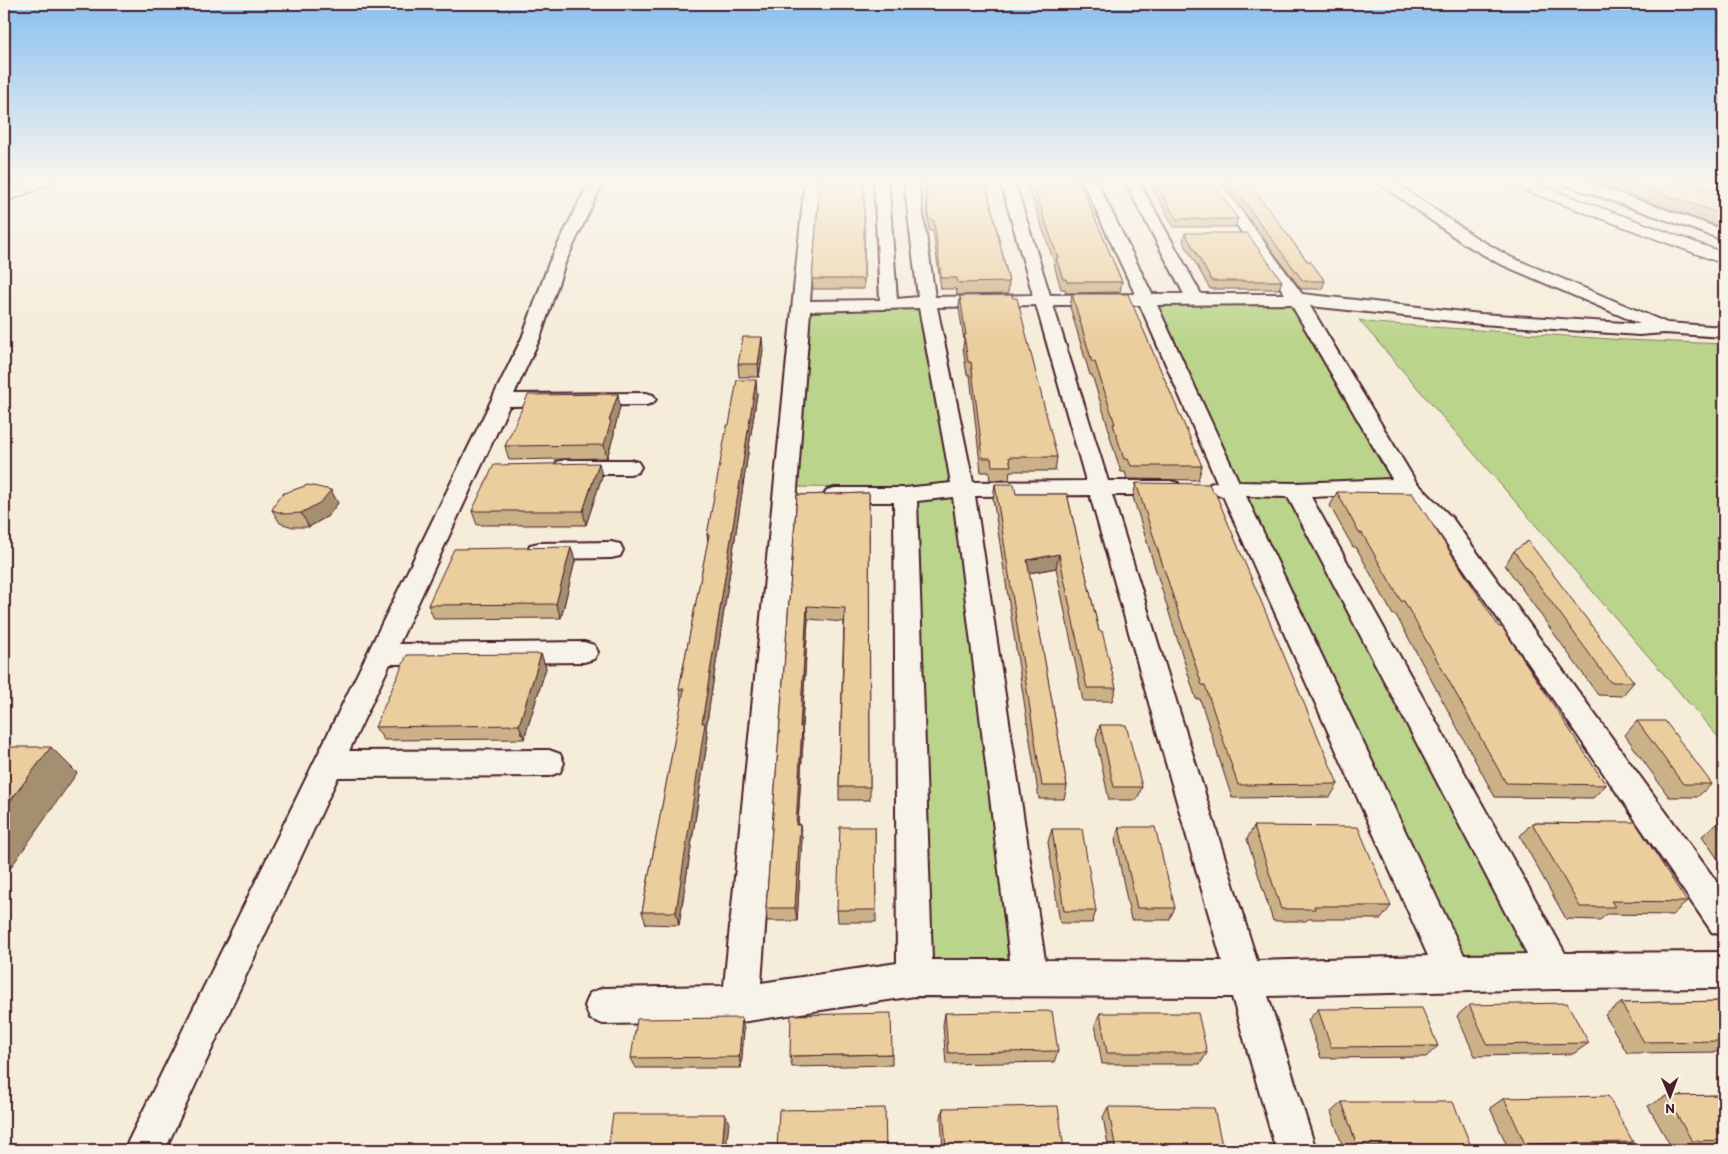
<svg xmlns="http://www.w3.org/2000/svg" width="1728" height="1154" font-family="Itim,sans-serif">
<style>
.green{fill:#bad48b;stroke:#827a5b}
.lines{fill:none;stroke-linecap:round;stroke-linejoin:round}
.minor-casing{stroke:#4a1f2b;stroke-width:4}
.tertiary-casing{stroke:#4a1f2b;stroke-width:3}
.minor{fill:#f7f3e8;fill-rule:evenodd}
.tertiary{fill:#f7f3e8;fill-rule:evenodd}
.wall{fill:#cab188;stroke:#4a1f2b}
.shaded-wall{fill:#a4906f;stroke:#4a1f2b}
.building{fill:#ebce9e;stroke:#4a1f2b}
</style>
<rect width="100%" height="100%" fill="#f5ecd9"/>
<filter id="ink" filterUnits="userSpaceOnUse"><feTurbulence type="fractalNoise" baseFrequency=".02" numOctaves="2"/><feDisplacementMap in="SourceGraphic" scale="10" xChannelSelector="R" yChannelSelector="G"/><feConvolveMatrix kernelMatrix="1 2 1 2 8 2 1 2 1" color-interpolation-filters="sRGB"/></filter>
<g filter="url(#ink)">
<!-- green -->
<g class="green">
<polygon points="1146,299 1297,299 1407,486 1296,490 1555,971 1454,973"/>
<polygon points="927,302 963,489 1030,978 915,978 905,495 957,489 792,487 801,306"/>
<polygon points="1359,320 1374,323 1625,340 1724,344 1724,744"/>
</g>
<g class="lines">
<defs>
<g id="minor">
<polygon points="36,180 55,180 53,183 4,202 4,193"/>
<polygon points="590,180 604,180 565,263 540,338 514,394 646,393 653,395 656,399 653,403 646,405 509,406 399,644 584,642 594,645 598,652 594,659 584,662 390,664 349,751 549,750 560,754 564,763 560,772 549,776 338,777 165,1150 124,1150 522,338 549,263"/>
<path d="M805,180H819L810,301L880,300L874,180H888L897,299L918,297L904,180H918L935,297L1033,295L1000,180H1014L1050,295L1135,294L1082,180H1096L1152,294H1184L1124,180H1138L1201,294H1285L1205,180H1219L1302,294L1481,314L1640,324L1498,263L1463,243L1375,180H1391L1475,237L1510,257L1667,323L1724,327V337L1664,333L1639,335L1481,324L1310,306L1416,482L1452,518L1724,892V936L1712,932L1436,528L1401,493L1311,497L1565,953L1724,952V988L1555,989L1268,996L1316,1150H1276L1232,997L915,996L741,1022L603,1024L590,1019L585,1006L590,993L603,988L724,986ZM1291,304L1392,479L1296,483L1239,482L1157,305ZM1036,305L1086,481L973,482L937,307ZM1053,305H1140L1217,482L1210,484L1207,489L1210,494L1223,496L1428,956L1257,961L1112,495H1170L1178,493L1181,488L1178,483L1170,481H1108ZM919,308L951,483L905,488H835L827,490L824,495L827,500L835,502H894L897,963L761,983L810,311ZM1090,495L1222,961L1045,960L975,496ZM1246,496L1288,497L1527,954L1464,955ZM953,497L1010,960H932L917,501Z"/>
<polygon points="1559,180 1580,180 1724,230 1724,240 1561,183"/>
<polygon points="565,460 630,460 638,462 641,467 638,472 630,474 565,474 557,472 554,467 557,462"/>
<polygon points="611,542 620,544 623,550 620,556 611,558 539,559 530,557 527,551 530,545 539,543"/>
</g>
<polygon id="tertiary" points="1502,180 1525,180 1724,253 1724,264 1505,183"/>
</defs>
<!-- minor casing -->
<use href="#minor" class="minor-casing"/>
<!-- tertiary casing -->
<use href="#tertiary" class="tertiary-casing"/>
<!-- minor -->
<use href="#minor" class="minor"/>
<!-- tertiary -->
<use href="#tertiary" class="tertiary"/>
</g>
<!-- wall -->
<g class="wall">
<polygon points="864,180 864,289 813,289 812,279"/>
<polygon points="924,180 985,180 1009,282 1008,294 957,295 956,289 941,289 933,231 929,231"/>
<polygon points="1026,180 1079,180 1122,282 1120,292 1066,293 1065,289 1061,289 1055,268 1055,265"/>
<polygon points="1148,180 1210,180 1238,219 1235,227 1174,227"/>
<polygon points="1220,180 1247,180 1307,261 1325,281 1322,289 1301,289"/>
<polygon points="1590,180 1724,180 1724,228 1589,181"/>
<polygon points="1185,233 1282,281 1279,289 1210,289 1183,241"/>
<polygon points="1072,294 1202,466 1198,480 1127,479 1125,472 1121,472 1110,437 1110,433 1092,375 1090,375 1070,307"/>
<polygon points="960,296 1057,457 1055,471 1010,471 1009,480 990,480 989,472 981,472 970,375 967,375 963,347 964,340 959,308"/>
<polygon points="763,350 759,377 739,377 738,364"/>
<polygon points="757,394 706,728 708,736 679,925 646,924 642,912 682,701 679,689 708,541 707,535 729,425"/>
<polygon points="620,407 614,431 614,434 607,458 509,460 505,446"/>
<polygon points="602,476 586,525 477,525 472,511"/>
<polygon points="1136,483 1338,784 1330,797 1232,798 1200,699 1196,699 1133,497"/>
<polygon points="995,484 1016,494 1067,494 1099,631 1116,688 1112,701 1083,701 1056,568 1029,573 1067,786 1064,799 1039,799 993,498"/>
<polygon points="1337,492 1499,627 1606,785 1593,798 1495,797 1396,615 1393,615 1356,547 1353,547 1330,506"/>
<polygon points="869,493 870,800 839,800 839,787 844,622 808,619 802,727 803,741 798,825 800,825 802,838 797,921 767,921 766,908 797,495"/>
<polygon points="338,503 328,516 309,527 293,527 280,523 272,510"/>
<polygon points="571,547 575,561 561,618 434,619 428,605"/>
<polygon points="1514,551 1634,682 1622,696 1598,695 1505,565"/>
<polygon points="541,654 546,668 524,739 384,740 375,727"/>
<polygon points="1637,721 1712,784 1697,797 1669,797 1625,735"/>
<polygon points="1100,725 1142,787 1137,800 1109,800 1096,739"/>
<polygon points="1601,822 1687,902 1672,915 1607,914 1600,920 1566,919 1520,836 1532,823 1599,824"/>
<polygon points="1717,823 1724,823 1724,868 1702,836"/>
<polygon points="1254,826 1391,906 1381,919 1308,919 1306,921 1273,921 1247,839"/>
<polygon points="875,827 876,922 838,922 837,910"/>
<polygon points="1119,827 1175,908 1169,920 1131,920 1115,840"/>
<polygon points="1052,829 1096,911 1092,923 1060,923 1048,842"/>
<polygon points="1724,1001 1724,1052 1627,1053 1605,1015 1621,1003"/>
<polygon points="1469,1005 1589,1043 1573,1054 1475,1056 1457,1016"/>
<polygon points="1318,1009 1438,1046 1426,1057 1321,1058 1308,1020"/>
<polygon points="945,1013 1058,1051 1054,1062 946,1064 943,1025"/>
<polygon points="1100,1013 1207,1053 1200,1064 1102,1064 1095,1024"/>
<polygon points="744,1030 741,1068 636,1068 631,1058"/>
<polygon points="892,1054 892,1065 792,1067 790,1056"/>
<polygon points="1724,1095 1724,1150 1673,1150 1648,1106 1666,1096"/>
<polygon points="1504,1098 1633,1142 1618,1150 1509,1150 1490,1108"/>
<polygon points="1342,1102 1471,1146 1464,1150 1344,1150 1331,1112"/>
<polygon points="1108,1107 1223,1150 1109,1150 1103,1117"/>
<polygon points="943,1108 1064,1150 943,1150 941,1118"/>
</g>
<!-- shaded-wall -->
<g class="shaded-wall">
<polygon points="762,337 763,350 759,377 758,364"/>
<polygon points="756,380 757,394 706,728 708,736 679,925 676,912 702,723"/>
<polygon points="618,394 620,407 614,431 614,434 607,458 604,445 609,421"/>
<polygon points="599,463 602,476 586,525 583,511"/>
<polygon points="331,490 338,503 328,516 309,527 301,513"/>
<polygon points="571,547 575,561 561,618 556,604"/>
<polygon points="1059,554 1056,568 1024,574 1027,560"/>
<polygon points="807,606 808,619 801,741 800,727"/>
<polygon points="541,654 546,668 524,739 519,725"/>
<polygon points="802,727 803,741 797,838 796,825"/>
<polygon points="51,747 77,773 4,877 4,809"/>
<polygon points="800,825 802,838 797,921 795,908"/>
<polygon points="742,1018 744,1030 741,1068 739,1057"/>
<polygon points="725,1114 729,1123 726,1150 722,1150"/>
</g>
<!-- building -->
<g class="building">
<polygon points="820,180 864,180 864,279 812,279"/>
<polygon points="925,180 985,180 1009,282 958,283 957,278 941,278 934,220 929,220"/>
<polygon points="1031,180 1079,180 1122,282 1067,282 1066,279 1063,279 1056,258 1058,258"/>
<polygon points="1154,180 1210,180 1238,219 1176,219"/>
<polygon points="1228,180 1247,180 1307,261 1310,261 1325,281 1303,281"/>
<polygon points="1622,180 1672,180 1724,196 1724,215"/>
<polygon points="1714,180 1724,180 1724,183"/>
<polygon points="1185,233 1247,233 1282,281 1212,281"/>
<polygon points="1072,294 1128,294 1202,466 1131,466 1128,459 1124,459 1113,424 1115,424 1095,362 1092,362"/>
<polygon points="1012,295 1013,298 1017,298 1057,457 1009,457 1011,466 992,466 991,458 983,458 971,362 968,362 964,335 966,335 960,296"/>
<polygon points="743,337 762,337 758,364 738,364"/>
<polygon points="737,380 756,380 702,723 705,723 676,912 642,912 684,689 679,689 709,535 707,535 727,425 729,425"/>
<polygon points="618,394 609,421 611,421 604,445 505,446 528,395"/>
<polygon points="599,463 583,511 472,511 494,465"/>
<polygon points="1136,483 1209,484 1213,492 1215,492 1338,784 1238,785 1205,685 1202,685"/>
<polygon points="995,484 1014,484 1016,494 1067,494 1099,631 1102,631 1116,688 1087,688 1059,554 1027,560 1067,786 1042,786"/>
<polygon points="308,485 331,490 321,502 301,513 285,514 272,510 278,498 284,493"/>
<polygon points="1337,492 1412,493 1499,627 1502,627 1606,785 1506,783 1404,601 1401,601 1362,533 1359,533"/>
<polygon points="869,493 870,787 839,787 845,608 807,606 800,727 802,727 796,825 800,825 795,908 766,908 797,495"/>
<polygon points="1528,541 1634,682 1610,682 1514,551"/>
<polygon points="571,547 556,604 428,605 454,549"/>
<polygon points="541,654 519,725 375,727 407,655"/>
<polygon points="1637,721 1665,721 1712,784 1683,784"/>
<polygon points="1100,725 1126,725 1142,787 1114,787"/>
<polygon points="4,747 51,747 4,809"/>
<polygon points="1601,822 1635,822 1687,902 1611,901 1615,907 1580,907 1532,823 1602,824"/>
<polygon points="1717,823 1724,823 1724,833"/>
<polygon points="1254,826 1358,827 1391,906 1314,906 1315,909 1281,909"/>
<polygon points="840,827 875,827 876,910 837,910"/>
<polygon points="1119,827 1155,827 1175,908 1137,908"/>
<polygon points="1052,829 1082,829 1096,911 1064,911"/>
<polygon points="1724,1001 1724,1041 1644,1042 1621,1003"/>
<polygon points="1567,1003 1589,1043 1488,1045 1469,1005"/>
<polygon points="1422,1008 1438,1046 1331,1047 1318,1009"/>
<polygon points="1052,1011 1058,1051 948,1053 945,1013"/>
<polygon points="891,1013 892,1054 790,1056 791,1015"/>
<polygon points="1100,1013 1198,1013 1207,1053 1107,1053"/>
<polygon points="742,1018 739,1057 631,1058 637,1019"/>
<polygon points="1724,1095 1724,1140 1692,1141 1666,1096"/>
<polygon points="1608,1096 1633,1142 1525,1144 1504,1098"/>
<polygon points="1342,1102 1453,1102 1471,1146 1357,1146"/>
<polygon points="1058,1106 1064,1150 946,1150 943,1108"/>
<polygon points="1108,1107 1214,1108 1223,1150 1116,1150"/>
<polygon points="885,1108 886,1150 777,1150 779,1110"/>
<polygon points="613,1114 725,1114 722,1150 608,1150"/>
</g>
</g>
<!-- sky -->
<linearGradient id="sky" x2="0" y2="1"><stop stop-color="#89c0ef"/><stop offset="0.53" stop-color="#faf6ee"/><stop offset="1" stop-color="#faf6ee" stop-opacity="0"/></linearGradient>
<rect width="1728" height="342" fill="url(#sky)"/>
<!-- margin -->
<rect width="1728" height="1154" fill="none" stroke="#f7f3e8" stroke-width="20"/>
<rect x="10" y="10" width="1708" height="1134" fill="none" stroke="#4a1f2b" stroke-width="2" filter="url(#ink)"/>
<!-- north arrow -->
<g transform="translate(1670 1096) rotate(179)" stroke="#f7f3e8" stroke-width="4" paint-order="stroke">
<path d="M0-4L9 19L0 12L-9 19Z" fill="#4a1f2b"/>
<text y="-8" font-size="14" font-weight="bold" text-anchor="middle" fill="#4a1f2b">N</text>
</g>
</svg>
